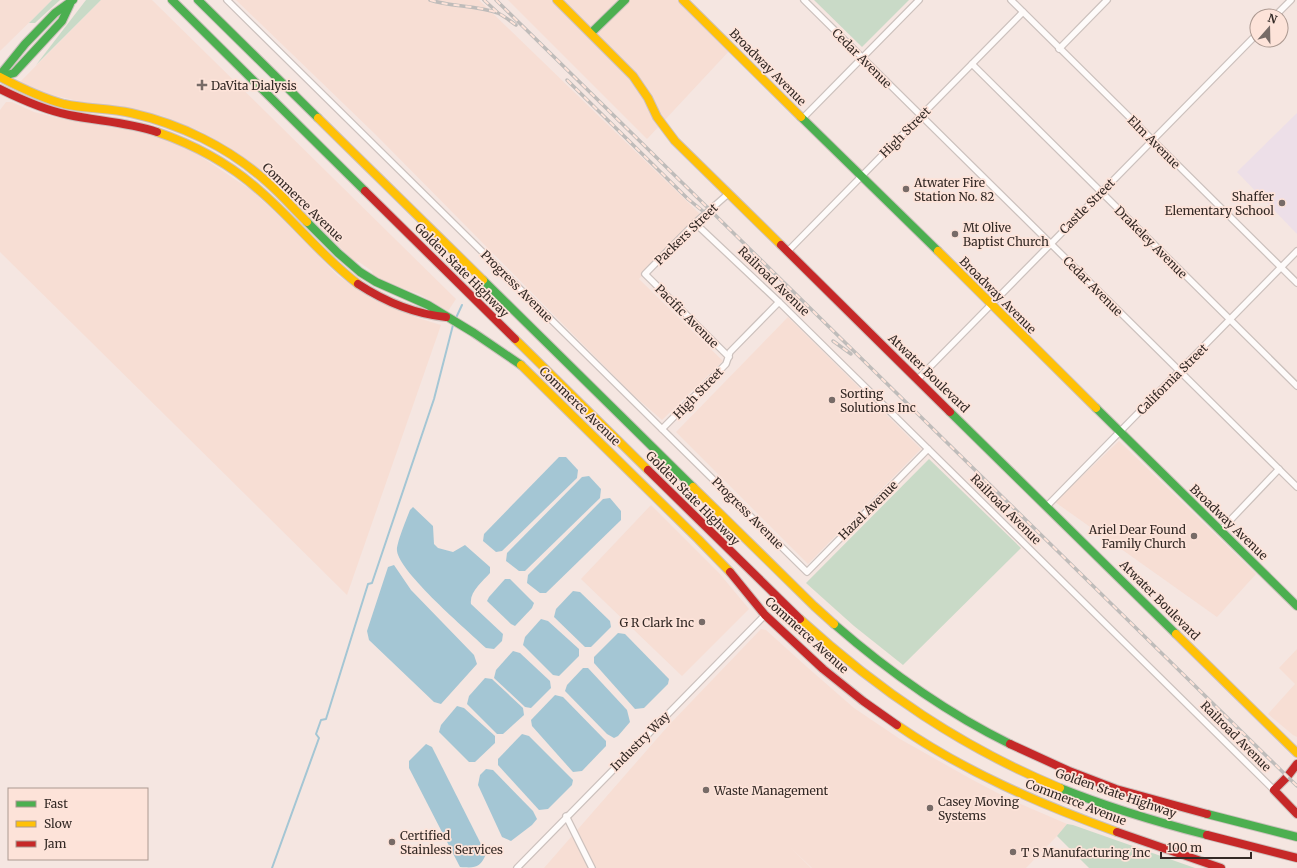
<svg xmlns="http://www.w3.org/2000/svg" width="1297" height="868" font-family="Merriweather,serif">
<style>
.built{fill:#f7ded4}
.education{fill:#eddfe8}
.green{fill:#c9dac7}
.water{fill:#a4c6d4}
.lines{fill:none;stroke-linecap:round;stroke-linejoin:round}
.stream{stroke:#a4c6d4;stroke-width:2}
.street-casing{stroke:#ccc1bd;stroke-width:8}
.fast-casing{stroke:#ccc1bd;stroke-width:10}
.slow-casing{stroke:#ccc1bd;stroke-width:10}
.jam-casing{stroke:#ccc1bd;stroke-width:10}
.street{stroke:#fefbfa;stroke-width:5.5}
.fast{stroke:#4caf50;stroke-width:8}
.slow{stroke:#ffc107;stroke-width:8}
.jam{stroke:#c62828;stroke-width:8}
.rail-casing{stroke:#bfbcba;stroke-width:3.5}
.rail{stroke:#fde3d9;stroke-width:2;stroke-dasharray:6;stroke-linecap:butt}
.poi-dot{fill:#776b67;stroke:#fde3d9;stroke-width:1.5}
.labels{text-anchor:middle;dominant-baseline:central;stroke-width:3.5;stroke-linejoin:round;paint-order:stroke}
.street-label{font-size:12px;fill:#332925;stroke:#fde3d9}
.poi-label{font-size:12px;fill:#332925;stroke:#fde3d9;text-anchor:start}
</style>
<rect width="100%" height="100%" fill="#f5e6e1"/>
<!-- built -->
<g class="built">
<polygon points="0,0 52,0 0,51"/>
<polygon points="101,0 152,0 456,299 448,311 419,294 387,283 373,275 372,271 359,262 354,261 271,180 227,146 200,131 163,116 137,110 87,103 52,95 20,82"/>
<polygon points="236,0 479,0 700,214 639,279 723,361 662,420 632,394 375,134"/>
<polygon points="508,0 682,0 730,50 647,139"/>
<polygon points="6,102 12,102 34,112 67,120 134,131 167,140 194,152 251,190 280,217 338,276 372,299 418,318 441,325 347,595 0,252 0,110"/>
<polygon points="788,317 921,449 808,564 676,432"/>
<polygon points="1119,441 1256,574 1217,617 1055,502"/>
<polygon points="651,505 719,573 749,609 682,676 581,579"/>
<polygon points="761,629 766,630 807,667 854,708 900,739 971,779 1009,799 1067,824 1057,836 1026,868 812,868 791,848 811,868 544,868 668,726"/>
<polygon points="1297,649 1297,737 1293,735 1268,714 1295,684 1279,668"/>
</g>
<!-- education -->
<polygon class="education" points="1297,113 1297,234 1237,172"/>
<!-- green -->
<g class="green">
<polygon points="52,0 60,0 35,23 29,23"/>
<polygon points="86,0 101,0 36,65"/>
<polygon points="814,0 909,0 862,47"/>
<polygon points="929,459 1021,548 903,665 854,626 806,583"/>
<polygon points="1067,824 1073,825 1195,868 1089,868 1057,836"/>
</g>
<!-- water -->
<g class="water">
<polygon points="559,457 566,457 578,470 577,478 502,551 496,552 483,541 484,534"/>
<polygon points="589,476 601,489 600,498 525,571 519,571 506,561 507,553 582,477"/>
<polygon points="610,498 621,511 621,520 546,593 540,593 527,583 528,575 603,499"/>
<path d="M413,507L433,526L434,544L438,548L453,552L465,545L490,567V573C483,581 469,592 471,604L503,634L502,641L494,649L486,648C467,630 400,573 397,551C396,544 407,518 410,510Z"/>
<polygon points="394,565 411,590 474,655 477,664 441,704 434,702 369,640 367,631 388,567"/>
<polygon points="505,579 510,579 534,603 532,608 515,626 511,624 487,601 489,597"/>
<polygon points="573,591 580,592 610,621 611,627 591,647 585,647 554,617 556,609"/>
<polygon points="541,619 548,621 579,649 579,656 559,676 553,675 523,645 525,637"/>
<polygon points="618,633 625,634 669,679 668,684 644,708 635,709 594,663 594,657"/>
<polygon points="513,651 520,653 550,681 551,688 531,708 525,707 494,678 496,670"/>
<polygon points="583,668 588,668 627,710 630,722 618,736 614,738 607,734 565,691 567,685"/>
<polygon points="485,678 492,679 523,708 524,715 503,734 497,734 467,704 469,696"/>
<polygon points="555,695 563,697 606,741 606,746 582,771 573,772 532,726 531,720"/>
<polygon points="457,706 464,708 495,736 495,743 475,762 469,762 439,732 441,725"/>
<polygon points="522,734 529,736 573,780 572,785 548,809 539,810 498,765 498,759"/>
<path d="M426,744L432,747L486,854C480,868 476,868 460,867L409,768V761Z"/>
<polygon points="486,769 493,770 533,811 537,819 532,825 511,841 502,837 478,785 480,775"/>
</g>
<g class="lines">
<!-- stream -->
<g class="stream">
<polyline points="455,320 462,305"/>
<polyline points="272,868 319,738 316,734 321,720 326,719 368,584 372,583 434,399 453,325"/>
</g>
<defs>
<g id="street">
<polyline points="227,0 807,572 928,449"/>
<polyline points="804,0 1297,487"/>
<polyline points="1011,0 1297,283"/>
<polyline points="1275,16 1291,0"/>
<polyline points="1059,49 1107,0"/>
<polyline points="972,64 1297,386"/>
<polyline points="803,118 919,0"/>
<polyline points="728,194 695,223 645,274 729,357"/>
<polyline points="695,223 779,302 1274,790"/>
<polyline points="787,252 1023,12"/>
<polyline points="918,379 1257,34"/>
<polyline points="662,429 726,364 730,352 779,302"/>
<polyline points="1047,506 1297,251"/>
<polyline points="1220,531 1279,469"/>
<polyline points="566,816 592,868"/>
<polyline points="517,868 765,615"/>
</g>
<g id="fast">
<polyline points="172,0 365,191"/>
<polyline points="198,0 318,118"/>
<polyline points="591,33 625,0"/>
<polyline points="0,75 25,44 55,13 73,0"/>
<polyline points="0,77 14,73 62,21 70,4"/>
<polyline points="801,117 938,251"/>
<polyline points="307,222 338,253 360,272 376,282 428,305 474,333 521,365"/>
<polyline points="483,280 693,487"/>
<polyline points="1096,408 1297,606"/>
<polyline points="950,412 1176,634"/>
<path d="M834,624C888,671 945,712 1010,744"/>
<path d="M1060,788C1107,807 1157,822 1207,835"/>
<polyline points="1207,814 1297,837"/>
</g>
<g id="slow">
<polyline points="557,0 633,76 648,98 657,117 675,141 781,245"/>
<polyline points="683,0 801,117"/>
<path d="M0,77C21,88 41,98 64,104C86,109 109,108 131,113C180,124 228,147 266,181C280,193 293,208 307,222"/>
<polyline points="318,118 483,280"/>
<path d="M157,132C195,145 230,164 260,191C294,220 322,257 358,284"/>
<polyline points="938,251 1096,408"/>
<polyline points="515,339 648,470"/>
<polyline points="521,365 698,539 730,572"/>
<polyline points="693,487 814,606 834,624"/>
<path d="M800,619C879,691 961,747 1060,788"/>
<polyline points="1176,634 1297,753"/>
<path d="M897,725C965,772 1040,804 1117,832"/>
</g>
<g id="jam">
<path d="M0,89C22,100 45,110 69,115C98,121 128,122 157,132"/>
<polyline points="365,191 515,339"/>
<polyline points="781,245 950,412"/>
<path d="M358,284C384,301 415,314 446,317"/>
<polyline points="648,470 800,619"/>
<polyline points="730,572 765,615 823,669 863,701 897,725"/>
<polyline points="1010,744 1069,771 1116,789 1207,814"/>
<polyline points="1297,764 1287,777 1274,790 1297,814"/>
<polyline points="1117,832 1221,868"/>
<polyline points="1207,835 1297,858"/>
</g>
</defs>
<!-- street casing -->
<use href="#street" class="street-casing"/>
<!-- fast casing -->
<use href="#fast" class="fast-casing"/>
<!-- slow casing -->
<use href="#slow" class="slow-casing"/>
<!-- jam casing -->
<use href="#jam" class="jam-casing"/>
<!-- street -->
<use href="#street" class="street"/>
<!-- fast -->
<use href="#fast" class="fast"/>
<!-- slow -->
<use href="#slow" class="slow"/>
<!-- jam -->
<use href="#jam" class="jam"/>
<defs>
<g id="rail">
<path d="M430,0C452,7 476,5 498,13C504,16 510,21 516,25"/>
<polyline points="484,0 497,12"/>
<polyline points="496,0 1297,786"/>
<polyline points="567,80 688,199 704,212"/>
<polyline points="833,341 851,354"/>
</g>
</defs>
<!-- rail casing -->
<use href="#rail" class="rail-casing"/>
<!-- rail -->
<use href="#rail" class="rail"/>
</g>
<!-- markers -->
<g class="poi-dot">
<path d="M200 79h4v4h4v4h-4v4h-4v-4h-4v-4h4z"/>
<circle cx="906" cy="189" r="4"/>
<circle cx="1282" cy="203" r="4"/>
<circle cx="955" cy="234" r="4"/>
<circle cx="832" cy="400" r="4"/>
<circle cx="1194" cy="536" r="4"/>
<circle cx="702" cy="622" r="4"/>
<circle cx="706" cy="790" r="4"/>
<circle cx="930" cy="808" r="4"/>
<circle cx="392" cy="842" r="4"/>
<circle cx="1013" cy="852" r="4"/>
</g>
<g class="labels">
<!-- street labels -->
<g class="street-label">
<text transform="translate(862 58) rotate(45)">Cedar Avenue</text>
<text transform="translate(768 67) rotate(45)">Broadway Avenue</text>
<text transform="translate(905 132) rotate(-45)">High Street</text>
<text transform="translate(1154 142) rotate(45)">Elm Avenue</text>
<text transform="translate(303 202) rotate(44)">Commerce Avenue</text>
<text transform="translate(1087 206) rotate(-45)">Castle Street</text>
<text transform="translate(686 234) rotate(-44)">Packers Street</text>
<text transform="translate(1151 242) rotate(45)">Drakeley Avenue</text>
<text transform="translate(462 270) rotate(45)">Golden State Highway</text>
<text transform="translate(774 281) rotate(44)">Railroad Avenue</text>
<text transform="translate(517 286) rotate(45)">Progress Avenue</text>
<text transform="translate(1093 286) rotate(45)">Cedar Avenue</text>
<text transform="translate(998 295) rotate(45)">Broadway Avenue</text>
<text transform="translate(687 316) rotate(45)">Pacific Avenue</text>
<text transform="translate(929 373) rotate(44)">Atwater Boulevard</text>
<text transform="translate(1172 379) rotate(-45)">California Street</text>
<text transform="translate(698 393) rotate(-46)">High Street</text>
<text transform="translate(580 406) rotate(44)">Commerce Avenue</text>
<text transform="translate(693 498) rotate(45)">Golden State Highway</text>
<text transform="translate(1006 509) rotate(45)">Railroad Avenue</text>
<text transform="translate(868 510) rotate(-45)">Hazel Avenue</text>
<text transform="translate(748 513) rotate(45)">Progress Avenue</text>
<text transform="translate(1229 522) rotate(44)">Broadway Avenue</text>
<text transform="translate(1160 600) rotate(45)">Atwater Boulevard</text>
<text transform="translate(807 635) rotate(42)">Commerce Avenue</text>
<text transform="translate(1236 736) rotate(45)">Railroad Avenue</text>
<text transform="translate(640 741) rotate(-45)">Industry Way</text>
<text transform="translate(1116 793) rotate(19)">Golden State Highway</text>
<text transform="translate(1076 802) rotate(21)">Commerce Avenue</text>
</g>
<!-- poi labels -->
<g class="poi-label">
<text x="211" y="85">DaVita Dialysis</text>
<text x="914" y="182">Atwater Fire<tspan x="914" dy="14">Station No. 82</tspan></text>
<text x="1274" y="196" text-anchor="end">Shaffer<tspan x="1274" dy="14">Elementary School</tspan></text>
<text x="963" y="227">Mt Olive<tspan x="963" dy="14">Baptist Church</tspan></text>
<text x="840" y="393">Sorting<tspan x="840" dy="14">Solutions Inc</tspan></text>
<text x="1186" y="529" text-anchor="end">Ariel Dear Found<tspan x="1186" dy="14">Family Church</tspan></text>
<text x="694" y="622" text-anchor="end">G R Clark Inc</text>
<text x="714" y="790">Waste Management</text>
<text x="938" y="801">Casey Moving<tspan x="938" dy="14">Systems</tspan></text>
<text x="400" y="835">Certified<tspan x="400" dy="14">Stainless Services</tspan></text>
<text x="1021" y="852">T S Manufacturing Inc</text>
</g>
</g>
<!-- legend -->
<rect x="8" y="788" width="140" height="72" fill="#fde3d9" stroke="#ac9991"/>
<rect x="16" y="801" width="20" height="6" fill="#4caf50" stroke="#ac9991"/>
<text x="44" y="808" font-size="12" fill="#332925">Fast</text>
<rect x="16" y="821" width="20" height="6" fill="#ffc107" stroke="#ac9991"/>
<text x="44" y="828" font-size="12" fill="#332925">Slow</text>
<rect x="16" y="841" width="20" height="6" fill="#c62828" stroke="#ac9991"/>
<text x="44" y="848" font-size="12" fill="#332925">Jam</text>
<!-- north arrow -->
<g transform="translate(1269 28) rotate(20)"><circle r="19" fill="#fde3d9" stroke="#ac9991"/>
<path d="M0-3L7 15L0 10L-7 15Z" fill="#776b67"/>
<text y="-6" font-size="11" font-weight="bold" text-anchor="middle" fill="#332925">N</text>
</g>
<!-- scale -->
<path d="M1161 852v6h90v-6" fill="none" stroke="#332925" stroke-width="2"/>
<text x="1167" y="852" font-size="12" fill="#332925" stroke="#fde3d9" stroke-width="3" paint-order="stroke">100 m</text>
</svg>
